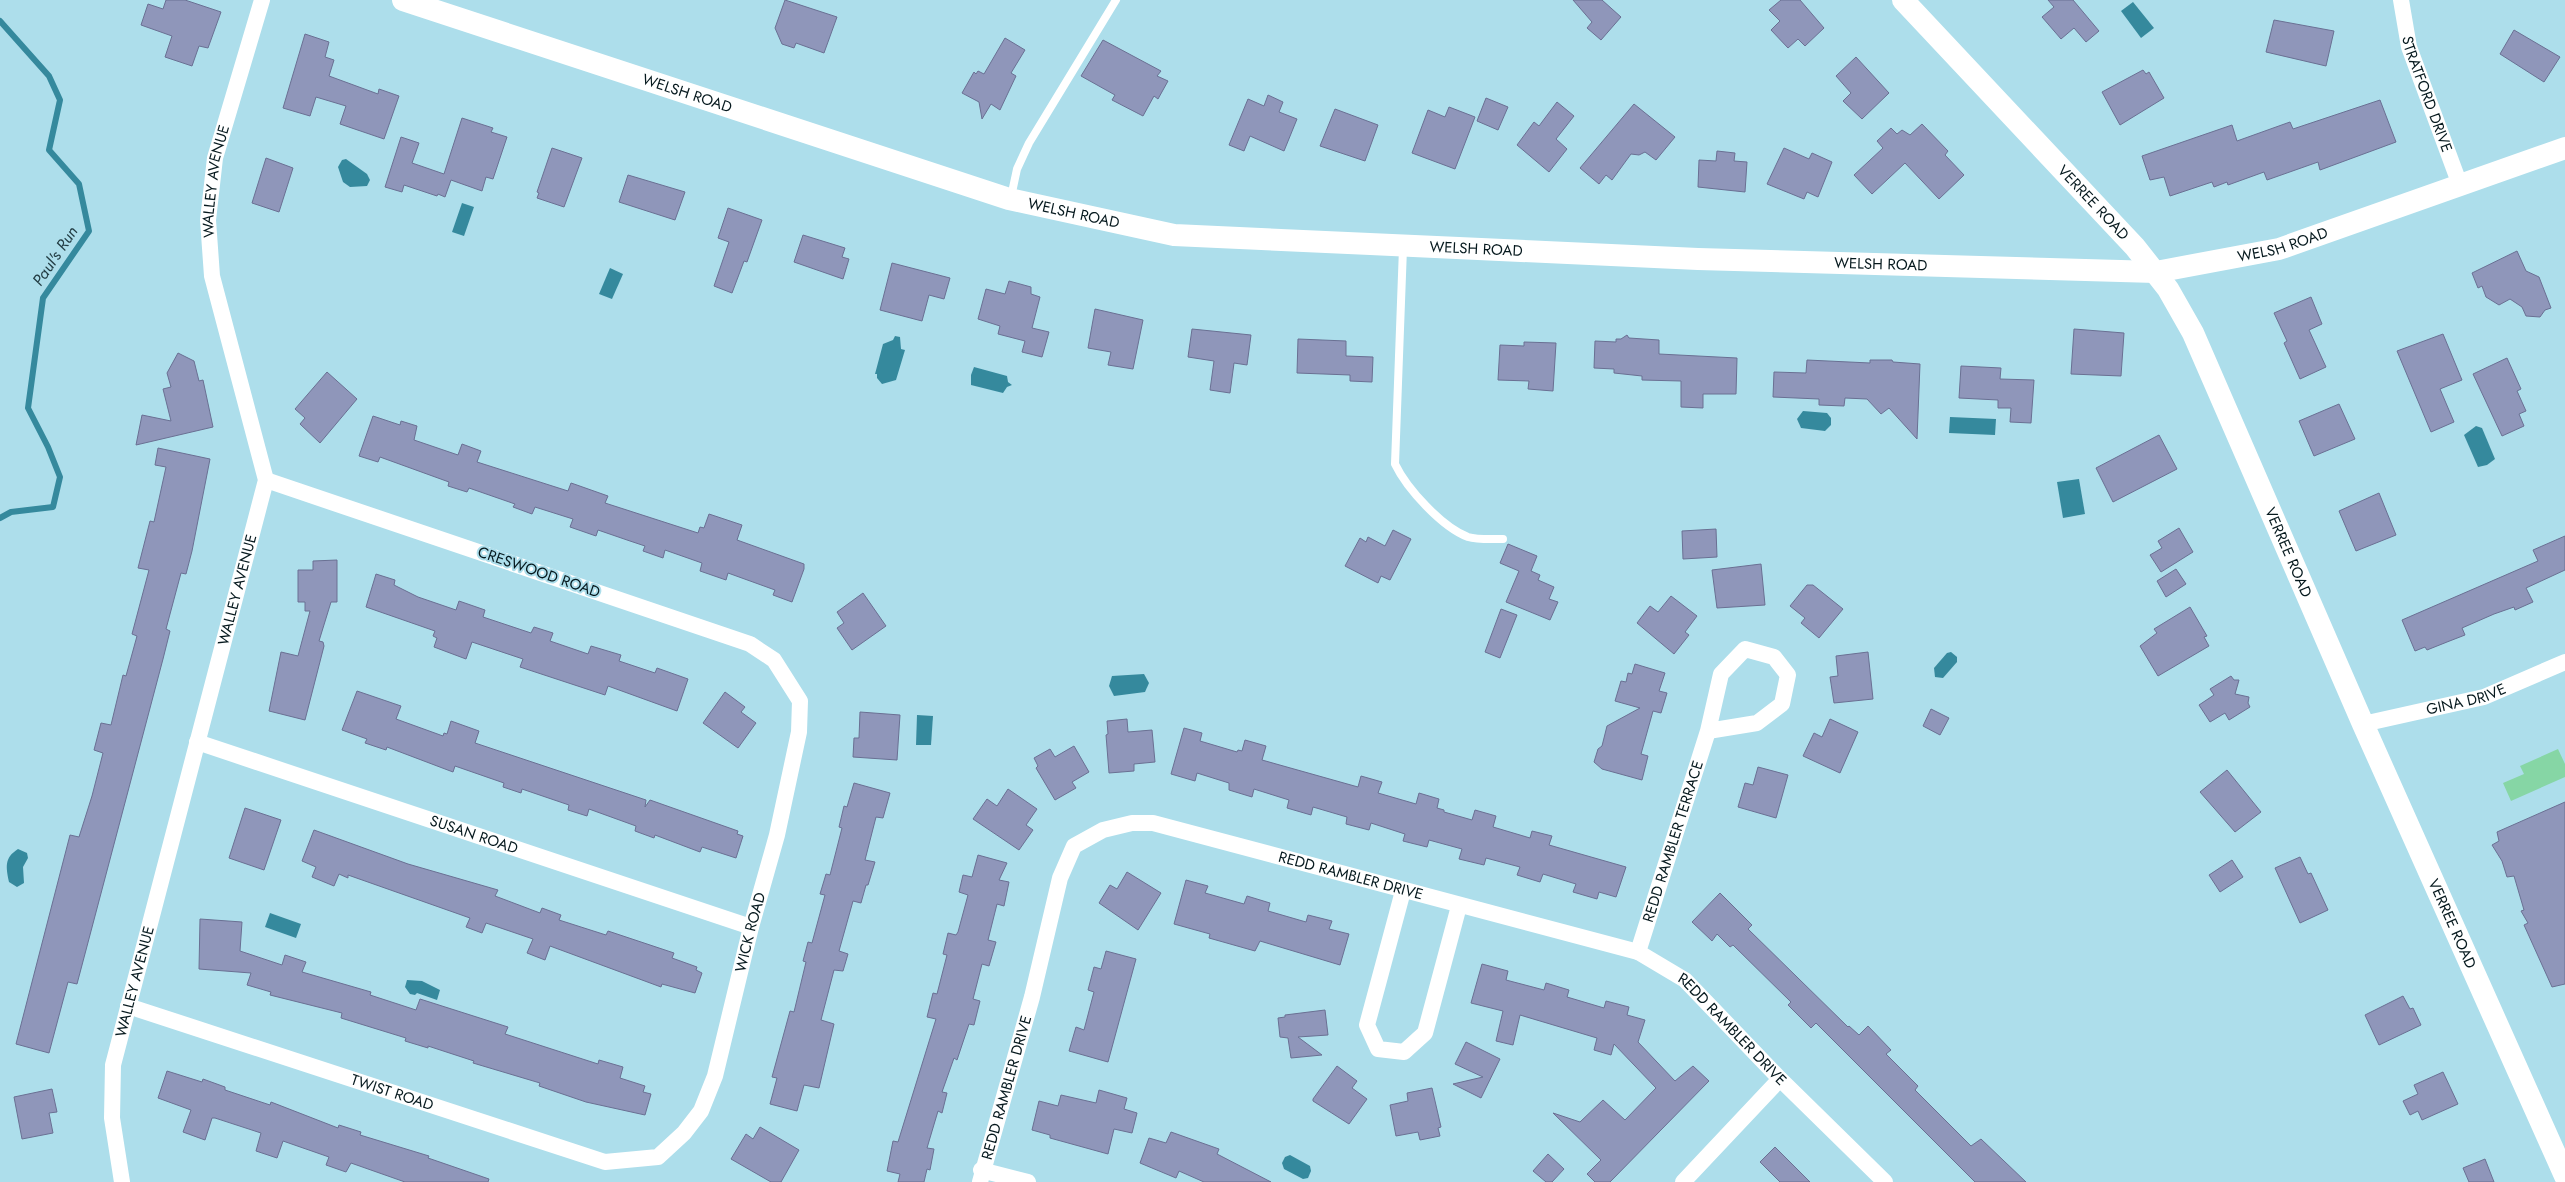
<svg xmlns="http://www.w3.org/2000/svg" width="2565" height="1182" font-family="Jost,sans-serif">
<style>
.green{fill:#86d6a5}
.water{fill:#35899d}
.lines{fill:none;stroke-linecap:round;stroke-linejoin:round}
.stream{stroke:#35899d;stroke-width:6}
.building{fill:#8f96ba;stroke:#6a7093}
.service{stroke:#fff;stroke-width:8}
.minor{stroke:#fff;stroke-width:16}
.secondary{stroke:#fff;stroke-width:22}
.labels{text-anchor:middle;dominant-baseline:central;stroke-width:4;stroke-linejoin:round;paint-order:stroke}
.street-label{font-size:15px;fill:#06191e;stroke:#addeeb}
.water-label{font-size:16px;font-style:italic;fill:#233d44;stroke:#addeeb}
</style>
<rect width="100%" height="100%" fill="#addeeb"/>
<!-- green -->
<polygon class="green" points="2558,749 2565,764 2565,777 2511,801 2503,783 2524,774 2520,766"/>
<!-- water -->
<g class="water">
<polygon points="2133,2 2154,28 2141,38 2121,11"/>
<polygon points="346,159 367,174 370,180 367,186 350,187 343,182 338,167 342,160"/>
<polygon points="462,203 474,207 464,236 452,232"/>
<polygon points="610,268 623,274 612,299 599,294"/>
<polygon points="895,336 900,337 901,349 905,350 896,380 882,384 877,378 877,374 875,374 883,344 893,340"/>
<polygon points="974,367 1007,376 1008,382 1012,385 1007,387 1003,393 971,385 971,375"/>
<polygon points="1803,411 1827,413 1831,418 1831,425 1825,431 1801,428 1797,419"/>
<polygon points="1950,417 1996,419 1995,435 1949,433"/>
<polygon points="2476,426 2482,428 2495,459 2487,465 2478,467 2464,435"/>
<polygon points="2079,479 2085,514 2063,518 2057,482"/>
<polygon points="1951,652 1957,657 1957,662 1943,678 1935,677 1934,668 1947,653"/>
<polygon points="1144,674 1149,683 1145,692 1114,696 1109,686 1112,676"/>
<polygon points="917,715 933,716 931,745 916,745"/>
<path d="M18,849L27,853L28,858L23,867L24,883L17,887L9,882C6,867 4,858 18,849Z"/>
<polygon points="270,913 301,924 296,938 265,927"/>
<polygon points="407,980 422,981 440,990 437,1000 417,993 415,995 410,994 405,987"/>
<polygon points="1290,1155 1310,1166 1311,1171 1308,1178 1303,1179 1284,1169 1282,1163 1285,1157"/>
</g>
<g class="lines">
<!-- stream -->
<polyline class="stream" points="0,21 49,76 60,100 49,150 79,184 89,231 43,298 28,408 48,447 60,477 53,507 11,512 0,518"/>
</g>
<!-- building -->
<g class="building">
<polygon points="166,0 185,0 221,12 208,48 199,46 192,66 165,57 172,36 141,25 148,4 163,9"/>
<polygon points="785,0 837,17 824,53 796,43 794,48 782,44 775,28"/>
<polygon points="1573,0 1602,0 1621,17 1601,40 1587,28 1592,22"/>
<polygon points="1781,0 1800,0 1824,28 1805,46 1798,39 1788,48 1771,30 1780,21 1769,10"/>
<polygon points="2048,0 2073,0 2099,31 2086,42 2074,28 2061,39 2042,17 2054,7"/>
<polygon points="2274,20 2334,31 2326,66 2266,52"/>
<polygon points="2514,30 2560,57 2544,82 2500,54"/>
<polygon points="305,34 329,42 325,57 334,60 329,76 378,94 379,89 399,96 384,139 340,124 346,106 316,97 310,116 283,108"/>
<polygon points="1005,38 1025,50 1011,73 1016,76 1000,110 991,104 982,119 979,102 962,93 974,72 976,74 978,71 984,74"/>
<polygon points="1103,40 1161,71 1157,76 1168,81 1158,99 1154,96 1143,116 1112,100 1115,95 1081,76"/>
<polygon points="1856,57 1889,93 1862,119 1843,101 1851,93 1836,76"/>
<polygon points="2143,70 2146,74 2149,72 2164,98 2120,125 2102,92"/>
<polygon points="1268,95 1283,102 1279,112 1297,119 1284,151 1250,136 1244,151 1229,145 1248,99 1264,106"/>
<polygon points="1486,98 1508,107 1498,130 1477,121"/>
<polygon points="2380,100 2396,142 2320,170 2318,162 2267,180 2264,172 2228,185 2227,182 2214,187 2212,182 2170,196 2164,177 2150,180 2142,156 2232,125 2237,141 2290,122 2293,129"/>
<polygon points="1557,102 1574,116 1556,139 1567,149 1549,172 1517,145 1534,122 1539,126"/>
<polygon points="1634,104 1675,137 1656,160 1645,152 1639,155 1631,154 1612,180 1606,175 1599,184 1580,168"/>
<polygon points="1449,107 1475,117 1455,169 1412,153 1428,110 1445,117"/>
<polygon points="1335,109 1378,125 1365,161 1320,146"/>
<polygon points="462,118 493,128 491,132 507,137 493,179 486,177 482,191 451,180 445,197 438,194 437,196 404,185 402,192 385,187 401,137 419,143 412,163 444,174"/>
<polygon points="1922,124 1948,151 1945,155 1964,175 1939,199 1905,163 1872,194 1854,175 1883,148 1877,141 1891,128 1897,134 1902,130 1910,135"/>
<polygon points="552,148 582,158 564,207 537,198 539,193 537,192"/>
<polygon points="1784,148 1809,159 1812,153 1832,162 1818,197 1807,192 1804,199 1767,184"/>
<polygon points="1717,151 1735,153 1734,161 1747,162 1745,192 1698,187 1699,160 1716,161"/>
<polygon points="266,158 293,168 279,212 252,203"/>
<polygon points="628,175 685,192 675,220 619,202"/>
<polygon points="728,208 762,220 747,262 744,261 732,293 714,286 729,242 718,238"/>
<polygon points="803,235 845,248 842,257 849,259 843,279 794,262"/>
<polygon points="2517,251 2526,271 2539,277 2551,308 2545,310 2540,317 2526,316 2522,307 2510,299 2499,305 2486,297 2482,286 2478,288 2472,273"/>
<polygon points="892,263 950,278 944,299 929,295 922,321 880,310"/>
<polygon points="1009,281 1031,287 1031,294 1040,297 1032,328 1049,332 1042,357 1022,352 1025,341 998,334 1000,326 978,319 986,289 1005,294"/>
<polygon points="2311,297 2322,324 2309,330 2326,367 2300,379 2284,343 2287,341 2274,313"/>
<polygon points="1095,309 1143,320 1133,369 1108,365 1111,352 1088,348"/>
<polygon points="1192,329 1251,335 1247,365 1234,363 1230,393 1210,390 1214,361 1188,357"/>
<polygon points="2074,329 2124,333 2121,376 2071,374"/>
<polygon points="2443,334 2462,380 2440,389 2454,422 2431,432 2397,351"/>
<polygon points="1627,335 1629,338 1659,340 1659,354 1737,358 1736,394 1703,394 1703,408 1681,407 1681,381 1642,380 1642,376 1614,373 1614,369 1594,368 1595,341 1616,342 1616,339 1621,339"/>
<polygon points="1298,339 1346,341 1346,356 1373,357 1372,382 1350,381 1350,375 1297,373"/>
<polygon points="1524,342 1556,343 1553,391 1528,389 1529,381 1498,380 1500,345 1524,346"/>
<polygon points="178,353 194,361 199,381 203,380 213,427 136,445 142,415 171,421 163,389 171,387 167,373"/>
<polygon points="2507,358 2521,389 2517,391 2526,411 2519,414 2524,426 2502,436 2473,374"/>
<polygon points="1807,360 1870,363 1870,360 1892,360 1893,362 1920,364 1917,439 1889,408 1881,414 1867,399 1845,398 1844,406 1819,405 1819,399 1773,397 1774,372 1806,373"/>
<polygon points="1961,366 2001,368 2000,379 2034,380 2031,423 2010,422 2011,408 1998,408 1998,400 1959,398"/>
<polygon points="327,372 357,399 320,443 300,424 305,418 295,409"/>
<polygon points="2339,404 2355,439 2314,456 2299,421"/>
<polygon points="373,416 400,425 401,421 417,426 414,440 458,455 462,444 481,451 477,462 568,491 571,483 574,484 608,496 605,503 698,533 700,527 704,528 709,514 742,525 737,540 804,564 804,569 792,602 773,595 775,590 728,573 726,580 700,571 702,563 665,550 663,558 643,551 645,546 630,541 598,530 596,536 570,527 573,519 535,507 532,514 513,507 515,504 469,488 467,492 448,486 449,482 380,457 378,462 359,456"/>
<polygon points="2159,435 2177,469 2113,502 2096,468"/>
<polygon points="158,448 210,459 192,551 186,574 181,573 166,629 170,631 163,659 77,984 68,982 49,1053 16,1044 70,835 79,837 92,796 103,753 94,750 101,723 111,725 123,675 126,676 137,636 132,634 149,570 138,568 150,521 154,522 166,467 155,465"/>
<polygon points="2379,493 2396,535 2356,551 2339,511"/>
<polygon points="2179,528 2193,552 2161,572 2150,555 2162,548 2158,541"/>
<polygon points="1716,529 1717,557 1683,559 1682,531"/>
<polygon points="1393,530 1411,539 1390,580 1381,576 1378,583 1345,566 1360,538 1366,542 1368,537 1385,546"/>
<polygon points="2565,536 2565,570 2526,588 2533,602 2515,610 2514,607 2494,614 2462,628 2465,635 2447,642 2427,650 2425,647 2415,651 2402,620 2538,561 2533,550"/>
<polygon points="1508,544 1537,556 1531,571 1540,575 1538,580 1554,587 1549,599 1558,602 1550,620 1506,602 1519,571 1500,563"/>
<polygon points="337,560 337,602 331,602 319,641 323,642 324,646 305,720 269,711 281,652 298,656 310,611 305,611 305,602 298,602 298,570 313,570 313,561"/>
<polygon points="1761,564 1765,605 1717,608 1712,570"/>
<polygon points="2176,569 2186,584 2166,597 2157,581"/>
<polygon points="376,574 395,580 394,585 418,597 456,610 459,601 485,610 483,617 531,633 534,627 553,633 550,641 588,654 591,646 621,655 619,661 655,673 657,668 688,679 677,711 608,686 605,695 520,667 523,659 472,642 466,659 434,647 437,638 433,636 435,631 366,607"/>
<polygon points="1807,585 1813,585 1843,609 1819,638 1801,623 1805,618 1790,606"/>
<polygon points="863,593 886,626 852,650 837,628 844,623 837,612"/>
<polygon points="1671,596 1697,616 1685,632 1689,635 1674,654 1637,623 1650,606 1658,612"/>
<polygon points="2190,607 2207,636 2204,637 2209,646 2158,676 2140,646 2157,633 2154,629"/>
<polygon points="1501,609 1517,615 1500,658 1485,652"/>
<polygon points="1868,652 1873,699 1834,703 1830,677 1838,676 1836,656"/>
<polygon points="1635,664 1665,673 1659,691 1667,693 1661,713 1653,711 1641,754 1648,756 1642,780 1602,769 1594,762 1598,749 1602,746 1607,726 1640,708 1615,701 1621,681 1626,682 1628,673 1632,674"/>
<polygon points="2231,676 2234,680 2239,680 2235,694 2249,697 2248,703 2250,707 2229,720 2225,713 2210,722 2199,705 2214,695 2210,689"/>
<polygon points="357,691 401,706 396,719 443,736 444,733 447,734 451,721 479,731 475,743 646,800 645,807 650,800 738,831 737,834 743,836 736,858 702,847 700,852 655,835 654,838 635,831 636,826 589,809 587,816 568,810 569,805 522,789 521,793 503,787 504,783 455,766 453,772 387,747 386,750 365,743 367,739 342,730"/>
<polygon points="725,692 745,707 741,712 756,723 738,748 703,723"/>
<polygon points="1931,709 1949,718 1940,735 1923,726"/>
<polygon points="860,712 900,715 897,760 853,757 854,738 859,738"/>
<polygon points="1127,719 1128,732 1152,730 1155,762 1134,764 1134,771 1109,773 1106,735 1108,734 1107,721"/>
<polygon points="1830,719 1858,732 1840,773 1803,756 1814,733 1822,737"/>
<polygon points="1184,728 1202,733 1200,741 1237,752 1238,750 1242,751 1245,740 1266,746 1262,760 1358,787 1361,776 1382,782 1378,793 1416,804 1419,793 1439,799 1437,808 1444,810 1444,812 1472,820 1475,810 1496,816 1493,827 1530,838 1532,831 1552,836 1549,845 1626,867 1616,897 1599,892 1597,899 1573,892 1576,884 1543,874 1540,882 1517,875 1520,867 1486,858 1484,865 1459,859 1462,849 1429,840 1427,847 1403,841 1405,834 1371,823 1369,830 1346,824 1347,817 1313,807 1311,815 1287,808 1289,800 1254,789 1252,797 1229,790 1229,783 1197,773 1195,781 1171,774"/>
<polygon points="1074,746 1089,772 1072,782 1076,788 1055,800 1036,768 1038,766 1034,758 1050,749 1055,757"/>
<polygon points="1758,767 1788,775 1776,818 1738,807 1745,783 1753,785"/>
<polygon points="2227,770 2261,812 2235,832 2200,792"/>
<polygon points="854,783 890,793 883,818 876,817 865,860 875,862 868,885 866,885 861,903 853,901 839,951 848,954 843,971 834,970 821,1020 834,1024 819,1088 804,1085 797,1111 770,1104 777,1078 772,1077 790,1011 794,1012 806,962 803,961 808,942 812,943 825,895 820,894 826,874 830,875 842,828 839,827 844,806 847,807"/>
<polygon points="1008,789 1037,809 1026,825 1033,830 1019,850 973,819 987,799 997,806"/>
<polygon points="2565,802 2565,984 2552,987 2524,925 2528,923 2521,911 2524,910 2514,876 2507,877 2502,861 2492,845 2499,841 2497,832"/>
<polygon points="245,808 281,820 264,870 229,858"/>
<polygon points="314,830 408,864 498,890 495,896 540,913 542,908 561,915 559,920 606,935 608,931 674,953 672,958 697,967 696,970 702,973 695,993 662,984 661,987 550,946 545,960 527,953 533,939 486,923 482,933 466,927 470,918 348,875 348,878 339,874 334,886 312,877 316,867 302,861"/>
<polygon points="978,855 1007,863 999,880 1009,882 1004,906 997,904 988,940 996,942 989,966 982,964 973,999 980,1001 974,1025 969,1024 957,1060 954,1058 942,1092 947,1093 942,1113 938,1111 927,1148 934,1149 930,1170 927,1169 924,1182 898,1182 900,1174 887,1171 893,1141 898,1142 936,1019 927,1017 933,993 937,994 947,955 943,954 948,933 956,935 958,932 968,895 959,892 963,875 972,877"/>
<polygon points="2300,857 2308,874 2311,873 2328,910 2300,923 2275,868"/>
<polygon points="2232,860 2243,877 2220,892 2209,875"/>
<polygon points="1127,872 1161,893 1138,930 1099,903 1110,885 1117,889"/>
<polygon points="1186,880 1208,886 1205,893 1244,904 1247,896 1270,903 1268,911 1306,922 1308,915 1332,921 1329,929 1349,934 1340,965 1260,941 1255,951 1209,938 1210,934 1174,924"/>
<polygon points="1720,893 1752,925 1748,929 1848,1027 1849,1026 1859,1035 1868,1026 1891,1050 1886,1054 1918,1086 1915,1090 1971,1146 1981,1139 2026,1182 1975,1182 1816,1023 1811,1028 1788,1005 1791,1002 1733,945 1730,947 1717,934 1712,941 1692,922"/>
<polygon points="200,919 242,922 240,951 282,965 285,955 306,962 302,972 371,992 370,995 416,1010 420,999 508,1027 505,1034 598,1064 599,1060 623,1067 620,1078 645,1086 643,1092 651,1094 645,1115 586,1102 539,1086 540,1083 473,1063 474,1061 428,1046 428,1048 405,1041 406,1038 341,1018 342,1013 270,995 271,992 247,985 251,973 199,969"/>
<polygon points="1106,951 1136,959 1108,1062 1069,1051 1076,1027 1084,1030 1094,992 1088,990 1094,967 1101,969"/>
<polygon points="1482,964 1508,971 1506,980 1544,990 1546,983 1569,990 1567,997 1604,1008 1606,1001 1629,1007 1627,1015 1645,1020 1638,1042 1675,1081 1693,1066 1709,1081 1610,1182 1595,1182 1587,1174 1601,1160 1553,1113 1580,1122 1603,1100 1625,1120 1656,1088 1614,1044 1611,1055 1594,1050 1597,1038 1520,1015 1513,1045 1496,1041 1503,1011 1471,1003"/>
<polygon points="2403,996 2410,1009 2413,1008 2421,1025 2379,1045 2365,1015"/>
<polygon points="1325,1010 1328,1035 1298,1037 1322,1055 1291,1058 1288,1038 1280,1037 1278,1018 1285,1017 1285,1015"/>
<polygon points="1466,1042 1500,1059 1481,1098 1453,1084 1483,1077 1455,1064"/>
<polygon points="1337,1066 1357,1081 1352,1088 1367,1099 1349,1124 1313,1101 1313,1099"/>
<polygon points="167,1071 202,1082 203,1079 225,1087 225,1090 270,1105 271,1102 338,1128 339,1125 361,1132 360,1135 429,1156 428,1158 489,1179 488,1182 405,1182 351,1163 346,1172 326,1165 329,1157 283,1141 277,1158 256,1151 261,1133 215,1118 212,1118 205,1140 183,1132 191,1110 158,1098"/>
<polygon points="2443,1072 2458,1104 2422,1120 2418,1111 2410,1115 2403,1101 2418,1094 2414,1085"/>
<polygon points="1432,1088 1441,1127 1438,1128 1440,1136 1420,1140 1418,1132 1396,1136 1390,1105 1408,1101 1407,1093"/>
<polygon points="52,1089 57,1112 49,1113 53,1133 22,1139 14,1097"/>
<polygon points="1099,1090 1127,1098 1124,1109 1137,1113 1132,1133 1114,1129 1108,1154 1050,1138 1050,1135 1032,1130 1039,1101 1058,1106 1061,1095 1096,1103"/>
<polygon points="760,1127 799,1150 781,1182 771,1182 731,1159 746,1134 753,1139"/>
<polygon points="1171,1132 1219,1149 1217,1154 1271,1182 1204,1182 1179,1171 1176,1178 1140,1163 1149,1138 1166,1143"/>
<polygon points="1775,1147 1810,1182 1780,1182 1760,1162"/>
<polygon points="1548,1154 1564,1169 1552,1182 1546,1182 1533,1171"/>
<polygon points="2485,1159 2494,1182 2469,1182 2463,1168"/>
</g>
<g class="lines">
<!-- service -->
<g class="service">
<polyline points="1011,197 1017,169 1029,143 1116,0"/>
<path d="M1403,248L1395,464C1407,489 1442,527 1468,537C1478,540 1492,539 1503,539"/>
</g>
<!-- minor -->
<g class="minor">
<path id="s1" d="M2401,0L2409,47L2460,185"/>
<path id="s2" d="M2363,724L2484,697L2565,662"/>
<path id="s3" d="M197,742L751,927"/>
<polyline points="1403,891 1367,1025 1378,1049 1404,1052 1425,1033 1459,906"/>
<path id="s4" d="M1638,952L1708,731L1721,674L1745,649L1774,657L1788,675L1782,704L1757,723L1708,731"/>
<path id="s5" d="M128,1006L605,1162L658,1157L684,1133L701,1111L715,1076L751,927L777,835L799,732L800,701L774,660L750,644L266,480"/>
<polyline points="981,1170 1028,1182"/>
<path id="s6" d="M122,1182L112,1118L113,1065L266,480L212,276L208,220L215,158L262,0"/>
<path id="s7" d="M980,1182L1032,997L1060,878L1074,846L1103,830L1132,823H1153L1638,952L1685,980L1780,1079L1885,1182"/>
<polyline points="1683,1182 1780,1079"/>
</g>
<!-- secondary -->
<g class="secondary">
<path id="s8" d="M403,0L1009,199L1174,235L1698,259L2156,272L2279,249L2565,148"/>
<path id="s9" d="M1903,0L2135,247L2168,289L2193,333L2363,724L2565,1176"/>
</g>
</g>
<g class="labels">
<!-- street labels -->
<g class="street-label">
<text stroke="none"><textPath href="#s8" startOffset="299">WELSH ROAD</textPath></text>
<text stroke="none"><textPath href="#s1" startOffset="98">STRATFORD DRIVE</textPath></text>
<text stroke="none"><textPath href="#s6" startOffset="1029">WALLEY AVENUE</textPath></text>
<text stroke="none"><textPath href="#s9" startOffset="278">VERREE ROAD</textPath></text>
<text stroke="none"><textPath href="#s8" startOffset="704">WELSH ROAD</textPath></text>
<text stroke="none"><textPath href="#s8" startOffset="1919">WELSH ROAD</textPath></text>
<text stroke="none"><textPath href="#s8" startOffset="1109">WELSH ROAD</textPath></text>
<text stroke="none"><textPath href="#s8" startOffset="1514">WELSH ROAD</textPath></text>
<text stroke="none"><textPath href="#s9" startOffset="682">VERREE ROAD</textPath></text>
<text transform="translate(539 572) rotate(19)">CRESWOOD ROAD</text>
<text stroke="none"><textPath href="#s6" startOffset="609">WALLEY AVENUE</textPath></text>
<text stroke="none"><textPath href="#s2" startOffset="106">GINA DRIVE</textPath></text>
<text stroke="none"><textPath href="#s3" startOffset="292">SUSAN ROAD</textPath></text>
<text stroke="none"><textPath href="#s4" startOffset="116">REDD RAMBLER TERRACE</textPath></text>
<text stroke="none"><textPath href="#s7" startOffset="638">REDD RAMBLER DRIVE</textPath></text>
<text stroke="none"><textPath href="#s9" startOffset="1088">VERREE ROAD</textPath></text>
<text stroke="none"><textPath href="#s5" startOffset="804">WICK ROAD</textPath></text>
<text stroke="none"><textPath href="#s6" startOffset="204">WALLEY AVENUE</textPath></text>
<text stroke="none"><textPath href="#s7" startOffset="1058">REDD RAMBLER DRIVE</textPath></text>
<text stroke="none"><textPath href="#s7" startOffset="98">REDD RAMBLER DRIVE</textPath></text>
<text stroke="none"><textPath href="#s5" startOffset="278">TWIST ROAD</textPath></text>
</g>
<!-- water labels -->
<g class="water-label">
<text transform="translate(55 256) rotate(-56)">Paul's Run</text>
</g>
</g>
</svg>
